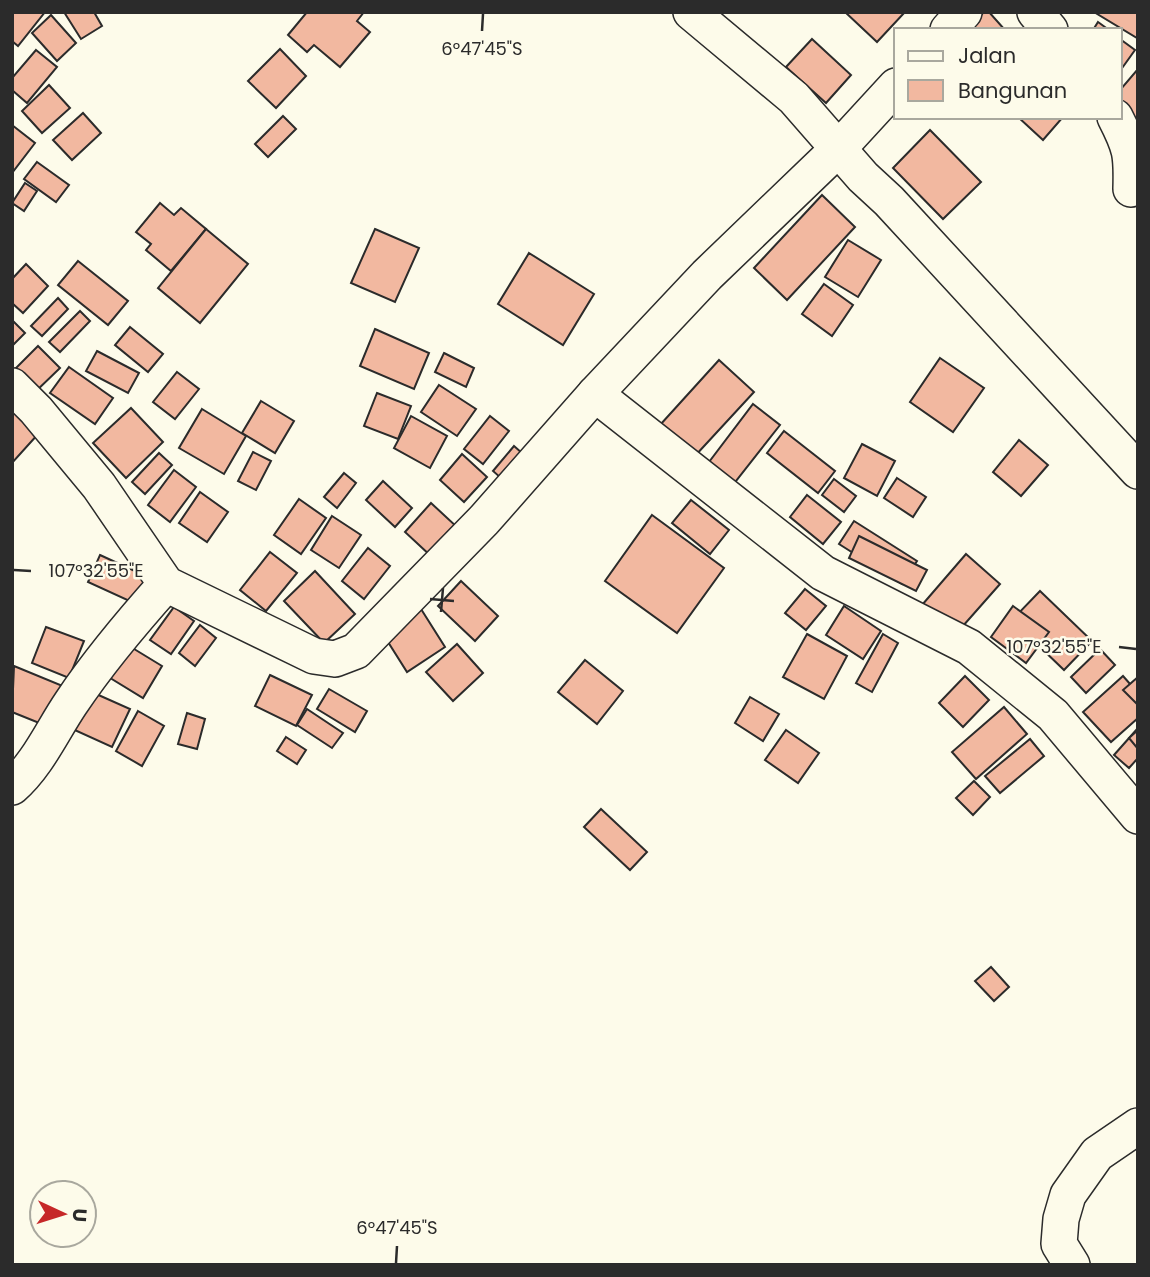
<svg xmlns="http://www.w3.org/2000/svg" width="1150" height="1277" font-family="Poppins,sans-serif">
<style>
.building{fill:#f2b8a0;stroke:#2b2b2b;stroke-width:2}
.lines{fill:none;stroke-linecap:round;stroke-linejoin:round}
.minor-casing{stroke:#2b2b2b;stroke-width:38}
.minor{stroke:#fdfbea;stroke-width:35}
.ticks{fill:none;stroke:#2b2b2b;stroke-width:2.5}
.ticks-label{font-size:18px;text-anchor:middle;fill:#2b2b2b;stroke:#fdfbea;stroke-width:5;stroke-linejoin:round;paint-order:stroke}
</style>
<rect width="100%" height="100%" fill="#fdfbea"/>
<!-- building -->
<g class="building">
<polygon points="12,12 45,12 18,46 12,41"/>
<polygon points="64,12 94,12 102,26 81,39"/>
<polygon points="307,12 364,12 357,21 370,32 340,67 314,45 307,52 288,35"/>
<polygon points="845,12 905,12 877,42"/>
<polygon points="984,12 989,12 1005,30 975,30 971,25"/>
<polygon points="1094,12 1138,12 1137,38"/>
<polygon points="51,15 76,43 57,61 32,33"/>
<polygon points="1098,22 1109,30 1093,30"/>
<polygon points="812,39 851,75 826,103 786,67"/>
<polygon points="1120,39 1135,50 1120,71"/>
<polygon points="280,49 306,76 276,108 248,81"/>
<polygon points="36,50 57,67 27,103 12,90 12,78"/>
<polygon points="1138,69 1138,120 1137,121 1120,106 1120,90"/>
<polygon points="49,85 70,108 42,133 22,111"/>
<polygon points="83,113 101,133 72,160 53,140"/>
<polygon points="283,116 296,129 268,157 255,144"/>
<polygon points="1018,117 1063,117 1043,140"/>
<polygon points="12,125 35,143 12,173"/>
<polygon points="930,130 981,182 943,219 893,168"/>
<polygon points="37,162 69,185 56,202 24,179"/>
<polygon points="25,183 37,191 24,211 12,203"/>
<polygon points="822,195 855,227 787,300 754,268"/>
<polygon points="160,203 174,215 181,208 206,229 171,271 146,250 151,244 136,232"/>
<polygon points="206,229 248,264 200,323 158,288"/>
<polygon points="375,229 419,248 395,302 351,283"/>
<polygon points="848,240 881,260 858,297 825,277"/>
<polygon points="529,253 594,294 563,345 498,304"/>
<polygon points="78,261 128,301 108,325 58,285"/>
<polygon points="26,264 48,286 23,313 12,303 12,279"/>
<polygon points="824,284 853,305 832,336 802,314"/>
<polygon points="58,298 68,309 42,336 31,326"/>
<polygon points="80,311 90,321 60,352 49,342"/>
<polygon points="12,320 25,333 12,346"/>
<polygon points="130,327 163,354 148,372 115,345"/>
<polygon points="375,329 429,353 414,389 360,366"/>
<polygon points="38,346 60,368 32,395 12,372"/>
<polygon points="97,351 139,373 128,393 86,371"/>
<polygon points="444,353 474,368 466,387 435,372"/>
<polygon points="940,358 984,388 953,432 910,402"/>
<polygon points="719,360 754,392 694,457 660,425"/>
<polygon points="69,367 113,398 95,424 50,393"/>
<polygon points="177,372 199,389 175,419 153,402"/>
<polygon points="439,385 476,409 457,436 421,412"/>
<polygon points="377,393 411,406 398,439 364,426"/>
<polygon points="261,401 294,421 275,453 242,433"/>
<polygon points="753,404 780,425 732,486 706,466"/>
<polygon points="131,408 163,442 126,478 93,443"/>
<polygon points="202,409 246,436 224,474 179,448"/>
<polygon points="14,411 39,433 12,463 12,413"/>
<polygon points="411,416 447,436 430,468 394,448"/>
<polygon points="490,416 509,431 483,464 464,449"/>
<polygon points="784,431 835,471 818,493 767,453"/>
<polygon points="1019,440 1048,465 1021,496 993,472"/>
<polygon points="862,444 895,461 877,496 844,478"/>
<polygon points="514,446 531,461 510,486 493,471"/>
<polygon points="253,452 271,461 256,490 238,481"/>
<polygon points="159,453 172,465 145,494 132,482"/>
<polygon points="462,454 487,477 464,502 440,480"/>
<polygon points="174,470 196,487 170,522 148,505"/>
<polygon points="344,473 356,483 337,508 324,497"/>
<polygon points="897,478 926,497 913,517 884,498"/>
<polygon points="834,479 856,496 844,512 822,495"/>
<polygon points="383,481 412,508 395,527 366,500"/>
<polygon points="200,492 228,512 207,542 179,523"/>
<polygon points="807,495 841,522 823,544 790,517"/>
<polygon points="299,499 326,518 301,554 274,535"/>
<polygon points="691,500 729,530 710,554 672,523"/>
<polygon points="431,503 458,528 432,557 405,532"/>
<polygon points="652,515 724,568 677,633 605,581"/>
<polygon points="332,516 361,535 339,568 311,550"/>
<polygon points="854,521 917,561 902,584 839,544"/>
<polygon points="859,536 927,570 916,591 849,558"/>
<polygon points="368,548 390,566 364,599 342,581"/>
<polygon points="270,552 297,573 266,611 240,590"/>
<polygon points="966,554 1000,584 955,635 922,605"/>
<polygon points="100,555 148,577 136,604 88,582"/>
<polygon points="315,571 355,614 324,643 284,601"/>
<polygon points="461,581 498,616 475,641 438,606"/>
<polygon points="805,589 826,606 806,630 785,613"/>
<polygon points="1040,591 1092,641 1064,670 1012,620"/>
<polygon points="844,606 881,631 863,659 826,635"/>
<polygon points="1013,606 1049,632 1026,663 991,637"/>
<polygon points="174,607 194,621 171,654 150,640"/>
<polygon points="421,609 445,647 407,672 383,634"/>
<polygon points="200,625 216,638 195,666 179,653"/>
<polygon points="46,627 84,641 69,678 32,663"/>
<polygon points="807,634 847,656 824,699 783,677"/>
<polygon points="883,634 898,643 872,692 856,683"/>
<polygon points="121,641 162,666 143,698 102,673"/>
<polygon points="457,644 483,673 453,701 426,672"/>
<polygon points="1100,649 1115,665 1086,693 1071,677"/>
<polygon points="585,660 623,691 597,724 558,692"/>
<polygon points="14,666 70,689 54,729 12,712"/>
<polygon points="270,675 312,695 296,726 255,706"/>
<polygon points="965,676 989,700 963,727 939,703"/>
<polygon points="1123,676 1138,693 1138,718 1111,742 1083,712"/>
<polygon points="1138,677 1138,705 1123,690"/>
<polygon points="85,689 130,709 112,747 68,727"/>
<polygon points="329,689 367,711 355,732 317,709"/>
<polygon points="750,697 779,714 763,741 735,723"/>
<polygon points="1004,707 1027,734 976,779 952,752"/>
<polygon points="307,709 343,733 332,748 297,725"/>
<polygon points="138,711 164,726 142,766 116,751"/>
<polygon points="187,713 205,719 197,749 178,744"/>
<polygon points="1138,728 1138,758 1129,768 1114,755"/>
<polygon points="786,730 819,753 798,783 765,760"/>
<polygon points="1138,730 1138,749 1129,738"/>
<polygon points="286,737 306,750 297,764 277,751"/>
<polygon points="1030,739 1044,756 1000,793 985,776"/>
<polygon points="974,781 990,797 973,815 956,798"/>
<polygon points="601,809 647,852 630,870 584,827"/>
<polygon points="991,967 1009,987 994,1001 975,981"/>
</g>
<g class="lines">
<defs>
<g id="minor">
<polyline points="691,12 794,98 863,177 889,201 1138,471"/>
<polyline points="1035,12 1050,30"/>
<polyline points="948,30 964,12"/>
<path d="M1115,117C1131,148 1132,155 1131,189"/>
<polyline points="12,386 36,410 99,486 166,584 314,656 335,659 356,651 484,520 595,394 707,275 839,148 896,86"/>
<polyline points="595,394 823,573 969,647 1053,715 1138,816"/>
<path d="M12,787C38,764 52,731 71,703C99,661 132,622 166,584"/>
<polyline points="1072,1265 1059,1244 1061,1219 1068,1195 1097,1154 1138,1126"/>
</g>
</defs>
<!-- minor casing -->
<use href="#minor" class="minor-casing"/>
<!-- minor -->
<use href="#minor" class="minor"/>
</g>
<!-- ticks -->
<path class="ticks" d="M482,31L483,14M14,570L31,571M430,599L454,601M441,612L443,588M1119,647L1136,649M396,1263L397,1246"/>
<g class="ticks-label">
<text x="482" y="55">6°47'45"S</text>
<text x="96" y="577">107°32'55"E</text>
<text x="1054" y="653">107°32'55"E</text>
<text x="397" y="1234">6°47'45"S</text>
</g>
<!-- border -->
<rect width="1150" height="1277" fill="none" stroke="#2b2b2b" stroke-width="28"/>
<!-- legend -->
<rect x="894" y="28" width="228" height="91" fill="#fdfbea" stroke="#a9a89e" stroke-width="2"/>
<rect x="908" y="51" width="35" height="10" fill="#fdfbea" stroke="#a9a89e" stroke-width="2"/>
<text x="958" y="63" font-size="21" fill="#2b2b2b">Jalan</text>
<rect x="908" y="80" width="35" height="21" fill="#f2b8a0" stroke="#a9a89e" stroke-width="2"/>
<text x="958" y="98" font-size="21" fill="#2b2b2b">Bangunan</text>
<!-- north arrow -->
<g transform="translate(63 1214) rotate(94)"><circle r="33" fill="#fdfbea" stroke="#a9a89e" stroke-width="2"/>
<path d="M0-5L12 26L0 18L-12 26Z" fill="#c62828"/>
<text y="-10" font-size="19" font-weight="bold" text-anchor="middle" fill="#2b2b2b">U</text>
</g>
</svg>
